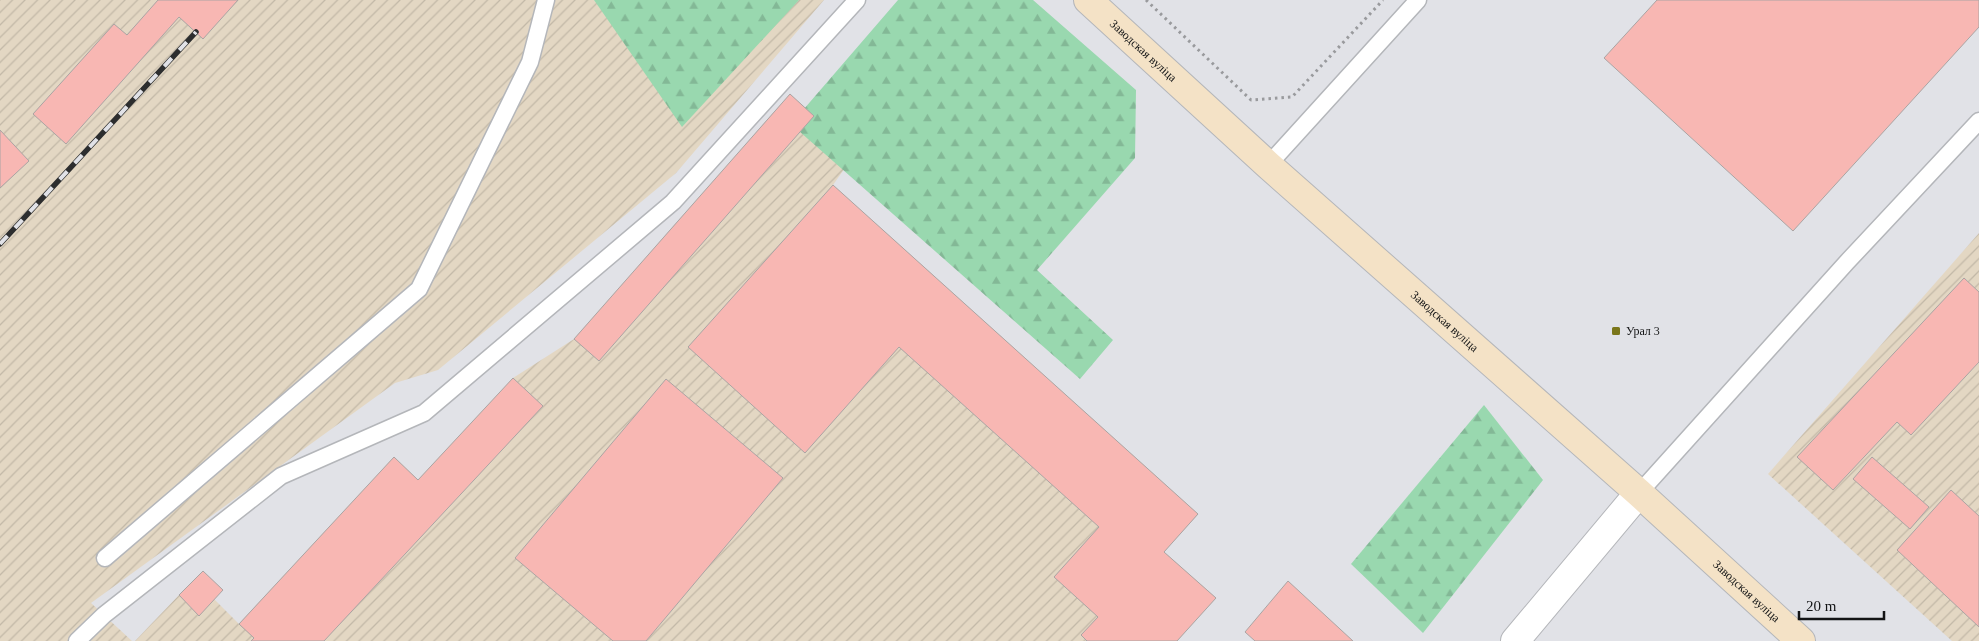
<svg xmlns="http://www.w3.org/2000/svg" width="1979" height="641" font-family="Georgia,serif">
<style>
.industrial{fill:url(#industrial-furrows)}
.forest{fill:url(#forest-firs)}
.building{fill:#f8b7b3;stroke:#aaa4a3}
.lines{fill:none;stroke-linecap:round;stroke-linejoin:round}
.service-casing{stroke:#b4b6ba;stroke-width:19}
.minor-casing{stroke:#b4b6ba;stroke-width:30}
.secondary-casing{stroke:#b4b6ba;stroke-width:30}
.path{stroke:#999a9d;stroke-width:3;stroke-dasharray:2.5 4;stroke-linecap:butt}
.service{stroke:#fff;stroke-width:16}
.minor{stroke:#fff;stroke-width:28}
.secondary{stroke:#f4e2c6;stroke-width:28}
.rail-casing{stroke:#2d2e2f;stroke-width:5.5}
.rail{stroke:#e1e2e7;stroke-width:4;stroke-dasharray:11;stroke-linecap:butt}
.poi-dot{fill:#7a761a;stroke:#e1e2e7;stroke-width:2}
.labels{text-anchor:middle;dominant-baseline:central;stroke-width:4;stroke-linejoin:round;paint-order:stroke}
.street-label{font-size:12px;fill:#131415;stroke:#e1e2e7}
.poi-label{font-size:12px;fill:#131415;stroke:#e1e2e7;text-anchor:start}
</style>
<defs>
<pattern id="industrial-furrows" width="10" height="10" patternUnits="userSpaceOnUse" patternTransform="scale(1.25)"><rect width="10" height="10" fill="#e3d7c3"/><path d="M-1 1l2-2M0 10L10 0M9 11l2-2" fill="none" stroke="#c2b8a7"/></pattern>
<pattern id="forest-firs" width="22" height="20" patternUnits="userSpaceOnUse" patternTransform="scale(1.25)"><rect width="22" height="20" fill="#99d8af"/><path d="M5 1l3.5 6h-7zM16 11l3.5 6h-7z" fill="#83b896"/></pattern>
</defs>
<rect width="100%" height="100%" fill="#e1e2e7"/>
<!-- industrial -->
<g class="industrial">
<polygon points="0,0 824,0 676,173 438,370 395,383 91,603 132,641 0,641"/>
<polygon points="790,94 814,116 859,148 833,185 1198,514 1164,552 1216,598 1177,641 135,641 179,595 200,614 214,599 239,624 394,457 418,480 513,378 574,339"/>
<polygon points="1979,233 1979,641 1952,641 1768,474"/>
</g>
<!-- forest -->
<g class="forest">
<polygon points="594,0 799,0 682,127"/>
<polygon points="898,0 1033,0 1136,90 1135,158 1037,270 1113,340 1080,379 791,124"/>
<polygon points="1484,405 1543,480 1423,633 1351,564"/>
</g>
<!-- building -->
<g class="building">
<polygon points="158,0 238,0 203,39 179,17 66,144 33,114 114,24 127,35"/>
<polygon points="1657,0 1979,0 1979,27 1793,231 1604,58"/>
<polygon points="790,94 814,116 599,361 574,339"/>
<polygon points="0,130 29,161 0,188"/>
<polygon points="833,185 1198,514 1164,552 1216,598 1177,641 1087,641 1081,635 1098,617 1054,577 1099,527 899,347 805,453 688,347"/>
<polygon points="1964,278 1979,292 1979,362 1911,435 1897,422 1833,490 1797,457"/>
<polygon points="513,378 543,406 324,641 251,641 254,638 239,624 394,457 418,480"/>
<polygon points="666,379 783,478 646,641 613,641 515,558"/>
<polygon points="1872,457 1929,507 1910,529 1853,479"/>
<polygon points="1951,490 1979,516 1979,627 1897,550"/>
<polygon points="203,571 223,590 199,616 179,595"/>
<polygon points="1288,581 1353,641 1255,641 1245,632"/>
</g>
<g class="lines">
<defs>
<g id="service">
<polyline points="1268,165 1418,0"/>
<polyline points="1639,493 1847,262 1979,121"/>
<polyline points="105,558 419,289 530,62 546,0"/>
<polyline points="77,641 104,615 281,476 424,413 673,202 857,0"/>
</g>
<polyline id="minor" points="1515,641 1639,493"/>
<g id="secondary">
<path id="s1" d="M1088,0L1268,165L1639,493L1801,641"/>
</g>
</defs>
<!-- service casing -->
<use href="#service" class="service-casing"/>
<!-- minor casing -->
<use href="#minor" class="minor-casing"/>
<!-- secondary casing -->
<use href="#secondary" class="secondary-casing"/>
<!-- path -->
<polyline class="path" points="1146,0 1251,100 1292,97 1383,0"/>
<!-- service -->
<use href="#service" class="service"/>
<!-- minor -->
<use href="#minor" class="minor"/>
<!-- secondary -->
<use href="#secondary" class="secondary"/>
<defs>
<polyline id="rail" points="0,244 196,32"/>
</defs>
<!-- rail casing -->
<use href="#rail" class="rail-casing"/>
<!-- rail -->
<use href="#rail" class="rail"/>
</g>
<!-- markers -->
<rect class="poi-dot" x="1611" y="326" width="10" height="10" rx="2.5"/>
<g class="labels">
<!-- street labels -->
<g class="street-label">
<text stroke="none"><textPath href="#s1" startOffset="75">Заводская вуліца</textPath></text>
<text stroke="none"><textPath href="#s1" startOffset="480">Заводская вуліца</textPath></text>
<text stroke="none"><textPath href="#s1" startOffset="885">Заводская вуліца</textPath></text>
</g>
<!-- poi labels -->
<g class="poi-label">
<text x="1626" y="331">Урал 3</text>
</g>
</g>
<!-- scale -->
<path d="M1799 611v8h85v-8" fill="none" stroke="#131415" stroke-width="2.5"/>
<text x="1806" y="611" font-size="15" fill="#131415" stroke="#e1e2e7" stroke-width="4" paint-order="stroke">20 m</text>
</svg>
